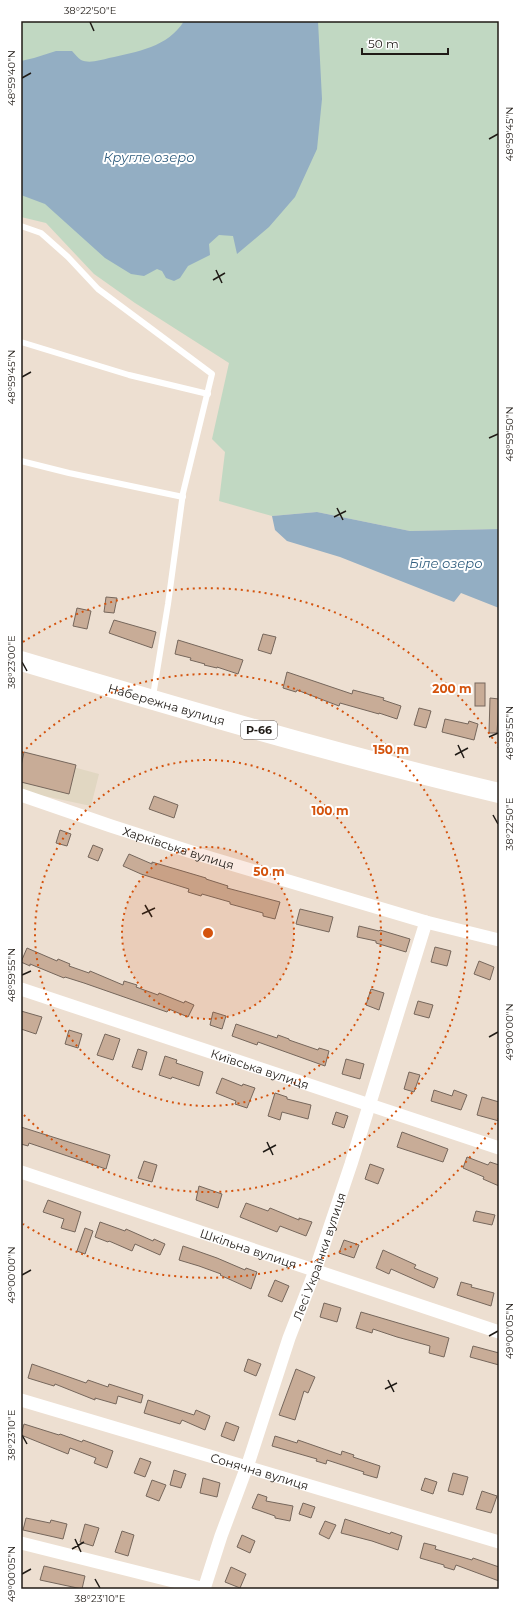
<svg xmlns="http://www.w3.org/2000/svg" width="520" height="1610" font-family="Montserrat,sans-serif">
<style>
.industrial{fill:#e1d7c2}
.green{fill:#c1d8c2}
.water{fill:#93aec3}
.building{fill:#c8ac97;stroke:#76675c}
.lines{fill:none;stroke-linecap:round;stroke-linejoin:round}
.service{stroke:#fff;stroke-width:6}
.minor{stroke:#fff;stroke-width:13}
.primary{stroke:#fff;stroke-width:20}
.ticks{fill:none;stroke:#201b16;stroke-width:1.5}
.ring{fill:none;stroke:#d4530d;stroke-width:2;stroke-dasharray:2 4}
.labels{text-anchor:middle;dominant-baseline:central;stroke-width:4;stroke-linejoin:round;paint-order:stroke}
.shield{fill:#fff;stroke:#635f5c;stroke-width:1}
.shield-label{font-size:11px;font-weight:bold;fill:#201b16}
.street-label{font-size:12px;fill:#201b16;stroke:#fff}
.water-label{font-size:13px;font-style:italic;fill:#2f5d7e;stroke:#fff}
.centre{fill:#d4530d;stroke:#fff;stroke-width:2}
.ring-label{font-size:12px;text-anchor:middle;font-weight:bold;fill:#d4530d;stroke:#fff;stroke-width:4;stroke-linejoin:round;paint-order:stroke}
.neatline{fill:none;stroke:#201b16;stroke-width:1.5}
.ticks-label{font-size:10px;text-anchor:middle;fill:#201b16}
</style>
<rect width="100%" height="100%" fill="#eddfd1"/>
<!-- industrial -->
<polygon class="industrial" points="21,753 99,774 91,806 21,791"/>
<!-- green -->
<polygon class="green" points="21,21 499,21 499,529 410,531 317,512 272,516 219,501 225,452 212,439 229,363 135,303 94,274 46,223 21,217"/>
<!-- water -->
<g class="water">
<path d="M184,21H318L322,99L317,149L295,197L269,227L237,254L233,236L219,235L209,244L210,255L188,266L180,278L174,281L166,278L162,271L157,269L144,276L131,274L105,258L45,204L21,195V61L34,58L56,51H72C75,54 78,58 81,60C89,64 101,60 109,58C137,52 168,47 184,21Z"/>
<polygon points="317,512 410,531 499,529 499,608 461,593 454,602 340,557 287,541 275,530 272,516"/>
</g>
<!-- building -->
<g class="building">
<polygon points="106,597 117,598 114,613 104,612"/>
<polygon points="77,608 91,611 87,629 73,626"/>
<polygon points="114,620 156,632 152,648 109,633"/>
<polygon points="263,634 276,637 271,654 258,650"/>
<polygon points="178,640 243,660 238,674 217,667 217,668 204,665 205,664 190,660 191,658 175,654"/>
<polygon points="287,672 352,694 353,690 384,698 383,700 401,706 397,719 379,713 379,714 340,703 339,706 297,690 296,692 283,688"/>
<rect x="475" y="683" width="10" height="23"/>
<polygon points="490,698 499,699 497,733 489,733"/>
<polygon points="419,708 431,711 426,728 414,725"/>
<polygon points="445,719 468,724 469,721 478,724 474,740 442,732"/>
<polygon points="24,752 76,765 69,794 21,782 21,766"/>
<polygon points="154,796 178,805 174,818 149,809"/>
<polygon points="60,830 71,834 67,846 56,843"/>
<polygon points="93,845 103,849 98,861 88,857"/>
<polygon points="129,854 152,864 152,862 206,878 206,879 228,886 227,888 280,902 275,919 263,916 263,913 230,904 230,902 202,894 201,896 188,892 189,889 141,874 123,866"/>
<polygon points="300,909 333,917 329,932 296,924"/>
<polygon points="359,926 379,931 380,930 410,939 406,952 376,943 376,941 357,937"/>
<polygon points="435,947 451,951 447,966 431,962"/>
<polygon points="27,948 57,961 58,959 70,964 69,966 89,973 90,971 123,985 124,981 137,985 136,987 158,995 159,993 184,1003 185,1001 194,1005 188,1017 169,1009 167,1012 84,983 65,977 64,978 30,964 30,966 21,962"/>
<polygon points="479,961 494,967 490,980 474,974"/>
<polygon points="371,989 384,993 379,1010 366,1005"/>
<polygon points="418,1001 433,1005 429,1018 414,1014"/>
<polygon points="21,1011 42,1017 36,1034 21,1029"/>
<polygon points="213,1012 226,1016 222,1029 210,1025"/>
<polygon points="236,1024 277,1038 278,1035 289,1039 289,1040 318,1050 319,1048 329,1051 325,1066 258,1042 257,1045 232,1036"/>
<polygon points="69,1030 82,1034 78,1048 65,1044"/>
<polygon points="105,1034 120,1039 113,1060 97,1055"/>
<polygon points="138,1049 147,1052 142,1070 132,1067"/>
<polygon points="165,1056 177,1060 176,1063 203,1072 199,1086 172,1077 171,1079 159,1075"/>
<polygon points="346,1059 364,1064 360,1079 342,1074"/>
<polygon points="409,1072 420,1075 414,1092 404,1089"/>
<polygon points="222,1078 242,1086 243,1084 255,1088 247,1108 235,1104 236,1101 216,1093"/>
<polygon points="434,1090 452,1096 454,1090 467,1095 461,1110 431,1101"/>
<polygon points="275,1093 287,1097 287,1099 311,1105 308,1119 282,1112 280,1120 268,1116"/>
<polygon points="482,1097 499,1102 499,1121 477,1115"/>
<polygon points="336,1112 348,1116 344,1128 332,1124"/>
<polygon points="21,1127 110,1155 106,1169 29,1143 28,1146 21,1144"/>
<polygon points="402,1132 448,1149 443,1162 397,1147"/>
<polygon points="467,1157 488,1165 490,1162 499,1165 499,1186 483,1179 484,1177 463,1168"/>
<polygon points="144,1161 157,1165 152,1182 138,1178"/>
<polygon points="370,1164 384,1169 378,1184 365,1179"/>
<polygon points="199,1186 222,1194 218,1208 196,1200"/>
<polygon points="48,1200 81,1212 75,1232 61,1228 64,1219 43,1212"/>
<polygon points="246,1203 268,1211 270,1208 299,1220 299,1218 312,1222 306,1236 280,1226 277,1232 240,1217"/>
<polygon points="476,1211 495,1215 492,1225 473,1221"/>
<polygon points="100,1222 125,1231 126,1229 153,1241 154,1239 165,1244 160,1255 135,1244 132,1251 109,1241 108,1242 95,1237"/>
<polygon points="85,1228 93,1231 85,1254 77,1251"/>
<polygon points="344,1240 359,1245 354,1258 339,1253"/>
<polygon points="183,1246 217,1258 245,1270 246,1268 257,1272 251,1289 220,1275 221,1274 199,1266 179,1260"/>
<polygon points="383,1250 416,1265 414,1268 438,1278 434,1288 391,1269 389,1274 376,1268"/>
<polygon points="275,1280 289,1286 282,1302 268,1296"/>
<polygon points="461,1282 472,1285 471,1287 494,1293 491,1306 457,1295"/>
<polygon points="324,1303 341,1308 337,1322 320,1317"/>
<polygon points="361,1312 449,1338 444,1357 429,1353 430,1346 397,1337 373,1329 372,1333 356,1328"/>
<polygon points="473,1346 499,1353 499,1365 470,1357"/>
<polygon points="248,1359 261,1364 256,1376 244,1371"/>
<polygon points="32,1364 86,1383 88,1380 108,1387 109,1384 143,1395 141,1403 118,1396 116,1404 95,1398 95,1400 55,1384 54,1386 28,1378"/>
<polygon points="296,1369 315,1377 308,1393 304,1391 295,1420 279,1415"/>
<polygon points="148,1400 194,1415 196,1410 210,1416 205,1430 182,1420 180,1424 144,1413"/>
<polygon points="226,1422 239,1427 234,1441 221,1436"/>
<polygon points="24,1424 59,1435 60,1434 82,1442 83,1440 113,1451 107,1468 94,1463 96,1458 70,1448 68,1454 21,1435"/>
<polygon points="275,1436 297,1443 298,1440 341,1455 342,1451 354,1455 353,1457 380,1466 377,1478 363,1474 364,1472 327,1460 326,1464 316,1461 317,1459 272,1446"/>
<polygon points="140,1458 151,1462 145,1477 134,1473"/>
<polygon points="174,1470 186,1474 181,1488 170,1485"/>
<polygon points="453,1473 468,1477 463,1495 448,1491"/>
<polygon points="203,1478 220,1483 217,1497 200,1493"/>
<polygon points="425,1478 437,1482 433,1494 421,1490"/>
<polygon points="152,1480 166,1485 159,1501 146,1496"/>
<polygon points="482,1491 497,1496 491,1513 476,1509"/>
<polygon points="258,1494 267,1497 266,1501 293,1506 290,1521 275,1518 275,1516 252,1508"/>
<polygon points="303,1503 315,1507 311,1518 299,1514"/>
<polygon points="26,1518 50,1523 51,1520 67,1524 63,1539 23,1530"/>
<polygon points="345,1519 390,1534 391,1532 402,1536 398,1550 372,1541 341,1533"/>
<polygon points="325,1521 336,1525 329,1539 319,1534"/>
<polygon points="85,1524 99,1528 93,1546 80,1542"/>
<polygon points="122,1531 134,1535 128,1556 115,1552"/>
<polygon points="242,1535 255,1541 250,1553 237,1547"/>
<polygon points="424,1543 436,1546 435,1549 472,1560 473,1558 499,1567 499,1581 456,1565 454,1570 444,1567 444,1565 420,1558"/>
<polygon points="44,1566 85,1576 82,1589 40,1580"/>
<polygon points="231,1567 246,1574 240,1588 225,1582"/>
</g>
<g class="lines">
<!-- service -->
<g class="service">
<polyline points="21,226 41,233 68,257 98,289 212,374 183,493 168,604 153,696"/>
<polyline points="21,342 129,375 208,394"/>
<polyline points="21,461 69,473 183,497"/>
</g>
<!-- minor -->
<g class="minor">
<path id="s1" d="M21,795L111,826L204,856L426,922L499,940"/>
<path id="s2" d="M21,989L499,1148"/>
<path id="s3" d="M21,1172L499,1332"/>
<path id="s4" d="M21,1400L499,1542"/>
<polyline points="21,1543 205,1589"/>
<path id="s5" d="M204,1589L221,1536L249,1461L289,1338L315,1271L351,1164L426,922"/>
</g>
<!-- primary -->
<path class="primary" id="s6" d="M21,661C179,708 338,755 499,793"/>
</g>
<!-- ticks -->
<path class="ticks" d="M90,22L94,31M22,78L31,73M489,139L498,134M216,270L222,283M213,280L225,273M22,377L31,372M489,438L498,434M337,508L343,520M334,517L346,511M22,662L27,671M489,737L498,733M458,745L464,758M455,755L468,748M493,815L498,824M145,905L152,917M142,914L155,908M22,975L31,971M489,1037L498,1032M267,1142L273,1155M263,1152L276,1145M22,1275L31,1270M489,1336L498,1331M388,1380L394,1392M385,1389L397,1383M22,1435L27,1444M75,1539L81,1552M72,1549L84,1542M22,1574L31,1569M95,1579L100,1588"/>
<!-- distance rings -->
<circle cx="208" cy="933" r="86" fill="#d4530d" fill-opacity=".12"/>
<g class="ring">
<circle cx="208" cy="933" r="86"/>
<circle cx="208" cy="933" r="173"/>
<path d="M22 753A259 259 0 1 1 22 1113"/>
<path d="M499 1118A345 345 0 0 1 23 1224M23 642A345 345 0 0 1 499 748"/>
</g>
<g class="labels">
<!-- shield labels -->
<rect class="shield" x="241" y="721" width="36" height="18" rx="3"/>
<g class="shield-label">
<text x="259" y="730">Р-66</text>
</g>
<!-- street labels -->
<g class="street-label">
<text stroke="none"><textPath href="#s6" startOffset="152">Набережна вулиця</textPath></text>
<text stroke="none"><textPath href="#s1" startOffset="166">Харківська вулиця</textPath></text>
<text stroke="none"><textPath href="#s2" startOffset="252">Київська вулиця</textPath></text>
<text stroke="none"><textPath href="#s3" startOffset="240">Шкільна вулиця</textPath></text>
<text stroke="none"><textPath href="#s5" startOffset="352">Лесі Українки вулиця</textPath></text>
<text stroke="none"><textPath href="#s4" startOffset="249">Сонячна вулиця</textPath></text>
</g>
<!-- water labels -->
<g class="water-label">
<text x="149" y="157">Кругле озеро</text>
<text x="446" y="563">Біле озеро</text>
</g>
</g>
<circle cx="208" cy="933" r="6" class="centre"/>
<g class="ring-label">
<text x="452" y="693">200 m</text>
<text x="391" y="754">150 m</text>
<text x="330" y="815">100 m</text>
<text x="269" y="876">50 m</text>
</g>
<!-- border -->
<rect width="520" height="1610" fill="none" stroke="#ffffff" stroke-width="44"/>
<!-- scale -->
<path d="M362 48v6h86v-6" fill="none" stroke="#201b16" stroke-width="2"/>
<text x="368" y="48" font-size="12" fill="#201b16" stroke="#ffffff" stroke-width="3" paint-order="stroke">50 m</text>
<rect x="22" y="22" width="476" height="1566" class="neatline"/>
<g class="ticks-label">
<text x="90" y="14">38°22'50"E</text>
<text transform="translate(11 78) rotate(-90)" y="4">48°59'40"N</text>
<text transform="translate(509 134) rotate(-90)" y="4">48°59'45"N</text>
<text transform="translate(11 377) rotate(-90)" y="4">48°59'45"N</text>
<text transform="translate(509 434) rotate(-90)" y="4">48°59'50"N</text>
<text transform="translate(11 662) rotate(-90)" y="4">38°23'00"E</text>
<text transform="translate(509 733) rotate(-90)" y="4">48°59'55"N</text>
<text transform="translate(509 824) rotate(-90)" y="4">38°22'50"E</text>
<text transform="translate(11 975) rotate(-90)" y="4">48°59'55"N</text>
<text transform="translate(509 1032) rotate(-90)" y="4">49°00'00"N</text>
<text transform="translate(11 1275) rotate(-90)" y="4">49°00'00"N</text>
<text transform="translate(509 1331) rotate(-90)" y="4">49°00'05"N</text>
<text transform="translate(11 1435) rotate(-90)" y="4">38°23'10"E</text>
<text transform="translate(11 1574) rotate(-90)" y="4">49°00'05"N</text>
<text x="100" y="1602">38°23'10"E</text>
</g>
</svg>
